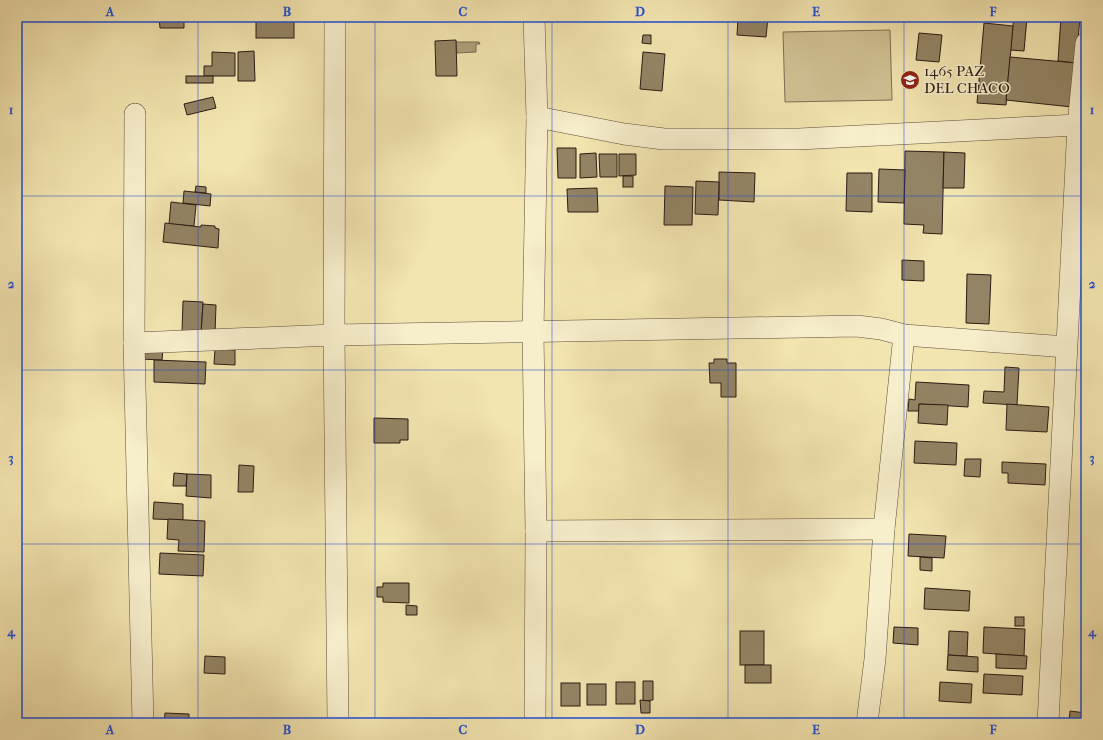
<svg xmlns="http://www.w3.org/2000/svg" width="1103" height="740" font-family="'IM FELL French Canon',serif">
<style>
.green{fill:#d1c295;stroke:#7e6e54}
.water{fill:#afa07b;stroke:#7a6a51}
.building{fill:#938465;stroke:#2b1a13}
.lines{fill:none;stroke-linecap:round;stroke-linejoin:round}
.street-casing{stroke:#5d4d3a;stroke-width:22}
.street{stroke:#f7eecc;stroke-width:21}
.grid{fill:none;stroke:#1d4ed8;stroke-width:1;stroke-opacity:0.55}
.labels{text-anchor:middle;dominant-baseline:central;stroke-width:3;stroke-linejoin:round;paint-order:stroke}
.poi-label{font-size:15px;fill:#2b1a13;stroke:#f7eecc;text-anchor:start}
.neatline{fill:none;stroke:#1d4ed8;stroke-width:1.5}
.grid-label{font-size:13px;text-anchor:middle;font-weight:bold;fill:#1d4ed8}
</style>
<rect width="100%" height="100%" fill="#f3e5b0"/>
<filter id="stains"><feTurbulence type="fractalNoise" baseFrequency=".005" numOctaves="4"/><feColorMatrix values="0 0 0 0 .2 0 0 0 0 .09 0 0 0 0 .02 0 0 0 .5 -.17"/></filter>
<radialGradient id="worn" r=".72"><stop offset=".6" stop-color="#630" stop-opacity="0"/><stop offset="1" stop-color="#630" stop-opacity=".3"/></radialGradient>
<!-- green -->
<polygon class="green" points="890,30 892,100 785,102 783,32"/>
<!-- water -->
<polygon class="water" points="456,42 479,42 480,44 476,44 476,52 457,53"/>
<!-- building -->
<g class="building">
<polygon points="159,17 184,17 184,28 160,28"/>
<rect x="256" y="17" width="38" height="21"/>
<polygon points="738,17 768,17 766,37 737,35"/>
<polygon points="1014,17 1027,17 1024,51 1010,50"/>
<polygon points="1061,17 1080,17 1076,63 1058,61"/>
<polygon points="984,23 1013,26 1006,105 977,103"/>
<polygon points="919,33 942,35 939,62 916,60"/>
<polygon points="643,35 651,35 651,44 642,43"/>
<polygon points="456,40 457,76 436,76 435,41"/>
<polygon points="254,51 255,81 238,81 238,52"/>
<polygon points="212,52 235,53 235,76 204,76 204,66 212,66"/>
<polygon points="643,52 665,54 662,91 640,89"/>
<polygon points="1010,57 1076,63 1072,107 1006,100"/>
<rect x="186" y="76" width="27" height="7"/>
<polygon points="213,97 216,108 187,115 184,104"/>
<polygon points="557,148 576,148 576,178 558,178"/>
<polygon points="905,151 944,152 942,234 923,233 924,225 904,224"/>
<polygon points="944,152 965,153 964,188 943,188"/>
<polygon points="596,153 597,177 580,178 580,154"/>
<polygon points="599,154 617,154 617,177 600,177"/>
<polygon points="619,154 636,154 636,175 619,176"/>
<polygon points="879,169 905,170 904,203 878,202"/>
<polygon points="719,172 755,173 754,202 719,200"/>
<polygon points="847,173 872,173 872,212 846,211"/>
<rect x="623" y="176" width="10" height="11"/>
<polygon points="696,181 719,182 718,215 695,214"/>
<polygon points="196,186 206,187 206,193 195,192"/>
<polygon points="665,186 693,187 692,225 664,225"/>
<polygon points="597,188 598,212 568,212 567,189"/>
<polygon points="184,191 211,194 210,206 183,203"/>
<polygon points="171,202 196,205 194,226 169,224"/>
<polygon points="165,223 201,227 201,225 215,226 215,228 219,229 218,248 163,242"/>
<polygon points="902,260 924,261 924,281 902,280"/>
<polygon points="967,274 991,275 989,324 966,323"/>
<polygon points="183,301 203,302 201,334 182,333"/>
<polygon points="203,304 216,305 215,334 201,334"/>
<polygon points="142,348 163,349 162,360 141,359"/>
<polygon points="215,349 235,350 235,365 214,364"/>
<polygon points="714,359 727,359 727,363 736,363 736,397 721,397 721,383 710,383 709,363 714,363"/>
<polygon points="154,360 206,362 205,384 154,382"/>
<polygon points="1005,367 1019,368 1017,405 983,403 984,391 1004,392"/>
<polygon points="916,382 969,385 968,407 919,404 919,411 908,411 909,399 915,400"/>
<polygon points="919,404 948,405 947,425 918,423"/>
<polygon points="1007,404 1049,407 1047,432 1006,430"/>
<polygon points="374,418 408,419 408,440 400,440 400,443 374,443"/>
<polygon points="915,441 957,443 956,465 914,463"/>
<polygon points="965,459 981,459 980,477 964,476"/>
<polygon points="1002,462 1046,464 1045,485 1008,483 1008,473 1002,473"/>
<polygon points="239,465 254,466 253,492 238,492"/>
<polygon points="174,473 187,474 186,486 173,486"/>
<polygon points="187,474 211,475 211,498 186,496"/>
<polygon points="154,502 183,504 183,520 153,519"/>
<polygon points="168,519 205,521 204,552 178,551 179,540 167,539"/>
<polygon points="909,534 946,536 944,558 908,556"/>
<polygon points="160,553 204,555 203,576 159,574"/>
<polygon points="920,557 932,558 932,571 920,570"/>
<polygon points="383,583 409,583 409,603 383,602 383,597 377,597 377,587 383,587"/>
<polygon points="925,588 970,591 969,611 924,609"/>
<polygon points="406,605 417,606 417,615 406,615"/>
<rect x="1015" y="617" width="9" height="9"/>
<polygon points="894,627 918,628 918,645 893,643"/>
<polygon points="984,627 1025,629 1024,656 983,653"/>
<rect x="740" y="631" width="24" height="34"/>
<polygon points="949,631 968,632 967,656 948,655"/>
<polygon points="1084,642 1086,642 1086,663 1082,662"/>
<polygon points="996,654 1027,656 1026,669 996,668"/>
<polygon points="948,655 978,657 978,672 947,670"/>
<polygon points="205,656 225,657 225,674 204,673"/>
<rect x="745" y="665" width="26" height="18"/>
<polygon points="984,674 1023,676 1022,695 983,693"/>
<polygon points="643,681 653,681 653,700 643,701"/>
<rect x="616" y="682" width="19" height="22"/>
<polygon points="940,682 972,684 971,703 939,701"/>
<rect x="561" y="683" width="19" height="23"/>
<rect x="587" y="684" width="19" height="21"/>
<polygon points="640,700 650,701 650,713 641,713"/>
<polygon points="1070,711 1086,713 1086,723 1069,723"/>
<polygon points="165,713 189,714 189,723 164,723"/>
</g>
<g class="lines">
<defs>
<g id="street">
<polyline points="335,17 334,335 338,723"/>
<polyline points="534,17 537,117 533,332 536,531 535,723"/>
<polyline points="135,114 134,343 143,723"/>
<polyline points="537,117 624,134 664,139 799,139 1078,125"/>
<polyline points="134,343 334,335 857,326 881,329 904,335 1066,347"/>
<polyline points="536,531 884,529"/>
<polyline points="867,723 875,659 884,529 904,335"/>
<polyline points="1048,723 1078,125 1086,43"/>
</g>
</defs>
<!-- street casing -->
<use href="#street" class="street-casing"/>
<!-- street -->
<use href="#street" class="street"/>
</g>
<!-- grid -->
<path class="grid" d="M198,17V723M375,17V723M552,17V723M728,17V723M904,17V723M17,196H1086M17,370H1086M17,544H1086"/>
<!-- icons -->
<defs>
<symbol id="school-disc" viewBox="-11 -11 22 22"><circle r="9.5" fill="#8f2418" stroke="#f7eecc"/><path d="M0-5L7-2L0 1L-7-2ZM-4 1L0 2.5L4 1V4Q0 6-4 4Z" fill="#fff"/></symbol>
</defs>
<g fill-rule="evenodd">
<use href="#school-disc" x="899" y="69" width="22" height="22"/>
</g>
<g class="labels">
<!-- poi labels -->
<g class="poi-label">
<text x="924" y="71">1465 PAZ<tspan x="924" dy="17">DEL CHACO</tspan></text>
</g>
</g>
<!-- margin -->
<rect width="1103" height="740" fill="none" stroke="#f3e5b0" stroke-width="44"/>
<rect x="22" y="22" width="1059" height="696" class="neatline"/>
<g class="grid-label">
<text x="110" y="16">A</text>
<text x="287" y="16">B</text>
<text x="463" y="16">C</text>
<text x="640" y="16">D</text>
<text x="816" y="16">E</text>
<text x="993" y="16">F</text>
<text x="11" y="114">1</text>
<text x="1092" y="114">1</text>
<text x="11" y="288">2</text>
<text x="1092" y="288">2</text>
<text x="11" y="462">3</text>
<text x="1092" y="462">3</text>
<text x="11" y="636">4</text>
<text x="1092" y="636">4</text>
<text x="110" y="734">A</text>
<text x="287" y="734">B</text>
<text x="463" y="734">C</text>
<text x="640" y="734">D</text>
<text x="816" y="734">E</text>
<text x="993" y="734">F</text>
</g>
<rect width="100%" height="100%" filter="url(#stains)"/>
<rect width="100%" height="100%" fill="url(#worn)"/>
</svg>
